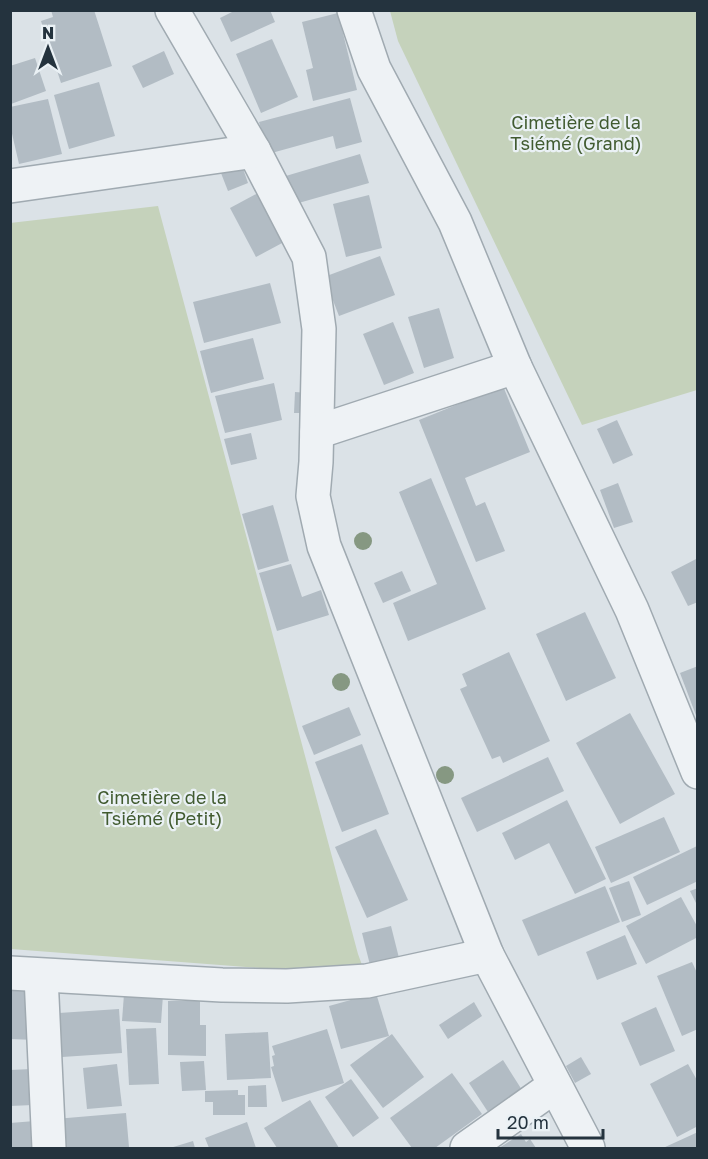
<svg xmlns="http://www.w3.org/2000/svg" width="708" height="1159" font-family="'Golos Text',sans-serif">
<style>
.green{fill:#c5d2bb}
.building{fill:#b2bcc4}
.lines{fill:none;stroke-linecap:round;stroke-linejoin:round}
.minor-casing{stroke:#a0aab1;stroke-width:36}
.minor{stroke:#eef2f5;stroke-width:33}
.tree{fill:#869882}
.labels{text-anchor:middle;stroke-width:4.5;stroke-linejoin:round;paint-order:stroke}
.park-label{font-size:18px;fill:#415b30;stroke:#eaf1f5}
</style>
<rect width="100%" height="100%" fill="#dbe2e7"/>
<!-- green -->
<g class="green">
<path d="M390 11H697V390L582 425 398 41Z"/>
<path d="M158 206 358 954 366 976 11 949 10 223Z"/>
</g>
<!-- building -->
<g class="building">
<path d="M51 10H94L112 66 61 83 41 21 53 17Z"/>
<path d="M236 10H270L275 22 231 42 220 18Z"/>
<path d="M338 13 357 90 313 101 306 70 313 68 302 22Z"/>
<path d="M272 39 298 97 261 113 236 54Z"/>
<path d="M164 51 174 74 143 88 132 66Z"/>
<path d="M35 58 46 91 11 104 10 66Z"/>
<path d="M99 82 115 136 69 149 54 95Z"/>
<path d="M350 98 362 142 336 149 333 136 268 154 259 122Z"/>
<path d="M48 99 62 154 19 164 10 125V107Z"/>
<path d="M360 154 369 183 288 206 279 178Z"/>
<path d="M240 160 248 183 228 191 219 168Z"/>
<path d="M258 193 284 242 256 257 230 208Z"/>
<path d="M369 195 382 248 346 257 333 204Z"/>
<path d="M380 256 395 295 339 316 324 277Z"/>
<path d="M270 283 281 323 204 343 193 302Z"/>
<path d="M439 308 454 358 424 368 408 317Z"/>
<path d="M393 322 414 373 384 385 363 334Z"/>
<path d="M253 338 264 379 211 393 200 351Z"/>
<path d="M274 383 282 420 225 433 215 396Z"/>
<path d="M503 386 530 452 465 478 476 506 485 502 505 551 476 562 419 420Z"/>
<path d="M295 392 309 393 308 413H294Z"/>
<path d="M617 420 633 455 613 464 597 429Z"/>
<path d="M251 433 257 459 231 465 224 439Z"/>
<path d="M431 478 486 609 408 641 393 603 437 584 399 492Z"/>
<path d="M618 483 633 522 614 528 600 490Z"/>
<path d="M273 505 289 561 258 570 242 514Z"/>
<path d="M698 558V602L688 606 671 572Z"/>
<path d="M291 564 302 597 321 590 329 615 277 631 259 573Z"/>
<path d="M402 571 411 591 383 603 374 583Z"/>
<path d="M585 612 616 678 566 701 536 634Z"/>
<path d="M509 652 550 741 503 763 500 756 492 759 460 689 467 686 462 674Z"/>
<path d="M698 666V718H697L680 673Z"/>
<path d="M349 707 361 735 314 755 302 726Z"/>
<path d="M630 713 675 794 620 824 576 743Z"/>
<path d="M362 744 389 814 342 832 315 762Z"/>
<path d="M548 757 564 791 477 832 461 798Z"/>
<path d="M567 800 606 879 575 894 549 843 515 860 502 833Z"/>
<path d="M664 817 680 852 611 883 595 847Z"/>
<path d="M376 829 408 900 367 918 335 847Z"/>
<path d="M697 846 698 881 647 905 633 877Z"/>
<path d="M629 881 641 915 622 922 609 888Z"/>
<path d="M605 886 620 922 538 956 522 920Z"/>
<path d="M698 888V907L690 891Z"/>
<path d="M681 897 698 928V937L646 964 626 926Z"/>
<path d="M391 926 401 966 372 973 362 933Z"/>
<path d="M625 935 637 964 597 980 586 952Z"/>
<path d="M692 962 698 975V1029L682 1036 657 976Z"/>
<path d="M10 990H36V1040L10 1039Z"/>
<path d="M376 993 389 1036 341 1049 329 1006Z"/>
<path d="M124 994 163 995 161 1023 122 1021Z"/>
<path d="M168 1001H200V1025H206V1056L168 1055Z"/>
<path d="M474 1002 482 1016 448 1039 439 1025Z"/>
<path d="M656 1007 675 1051 640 1066 621 1023Z"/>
<path d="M119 1009 122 1053 62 1057 59 1013Z"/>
<path d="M156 1028 159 1084 129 1085 126 1029Z"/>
<path d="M327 1029 344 1083 282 1102 271 1067 274 1066 272 1056 275 1055 272 1046Z"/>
<path d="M268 1032 271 1078 227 1080 225 1034Z"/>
<path d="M392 1034 424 1077 383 1108 350 1065Z"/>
<path d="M581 1057 591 1074 575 1083 566 1066Z"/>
<path d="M503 1060 522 1090 488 1112 469 1083Z"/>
<path d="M204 1061 206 1090 182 1091 180 1062Z"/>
<path d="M117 1064 122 1106 87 1109 83 1068Z"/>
<path d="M688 1064 698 1082V1126L677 1137 650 1084Z"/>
<path d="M32 1069 33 1105 10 1106V1070Z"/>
<path d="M452 1073 482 1114 435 1148H412L390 1118Z"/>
<path d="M351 1079 379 1118 353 1137 325 1097Z"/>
<path d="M266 1085 267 1107H248V1086Z"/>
<path d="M238 1090V1095H245V1115H213V1102H205V1091Z"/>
<path d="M310 1100 339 1148H277L264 1128Z"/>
<path d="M126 1113 129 1147 57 1148 55 1119Z"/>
<path d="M35 1121 36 1147 11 1148 10 1123Z"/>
<path d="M247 1122 256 1148H209L205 1138Z"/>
<path d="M698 1132V1148H663Z"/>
<path d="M521 1134 526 1142 530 1139 536 1148H499Z"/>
<path d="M193 1141 195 1148H170Z"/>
</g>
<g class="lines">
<!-- minor casing -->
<g class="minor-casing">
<g id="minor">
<path d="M172 10 254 151 309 257 319 329 316 462 313 496 324 546 487 955 588 1148"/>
<path d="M354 10 374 69 455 222 515 367 632 610 698 772"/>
<path d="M10 186 254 151"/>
<path d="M317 432 515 367"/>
<path d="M10 973 222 985 287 986 367 981 487 955"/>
<path d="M41 976 49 1148"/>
<path d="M467 1148 553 1087"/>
</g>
</g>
<!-- minor -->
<use href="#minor" class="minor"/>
</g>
<!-- trees -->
<g class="tree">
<circle cx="363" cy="541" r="9"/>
<circle cx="341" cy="682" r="9"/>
<circle cx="445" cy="775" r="9"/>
</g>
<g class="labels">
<!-- park labels -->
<g class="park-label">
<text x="576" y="129">Cimetière de la<tspan x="576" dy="21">Tsiémé (Grand)</tspan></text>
<text x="162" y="804">Cimetière de la<tspan x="162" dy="21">Tsiémé (Petit)</tspan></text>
</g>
</g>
<!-- border -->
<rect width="708" height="1159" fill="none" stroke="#24333e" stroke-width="24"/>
<!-- north arrow -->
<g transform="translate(48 48)" stroke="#eaf1f5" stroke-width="4.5" paint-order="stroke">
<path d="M0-4.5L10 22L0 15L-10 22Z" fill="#24333e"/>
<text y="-9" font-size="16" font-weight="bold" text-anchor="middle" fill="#24333e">N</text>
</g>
<!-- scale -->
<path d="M498 1129v9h105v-9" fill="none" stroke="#24333e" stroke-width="3"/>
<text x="507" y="1129" font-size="18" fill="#24333e" stroke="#eaf1f5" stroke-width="4.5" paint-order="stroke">20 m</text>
</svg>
